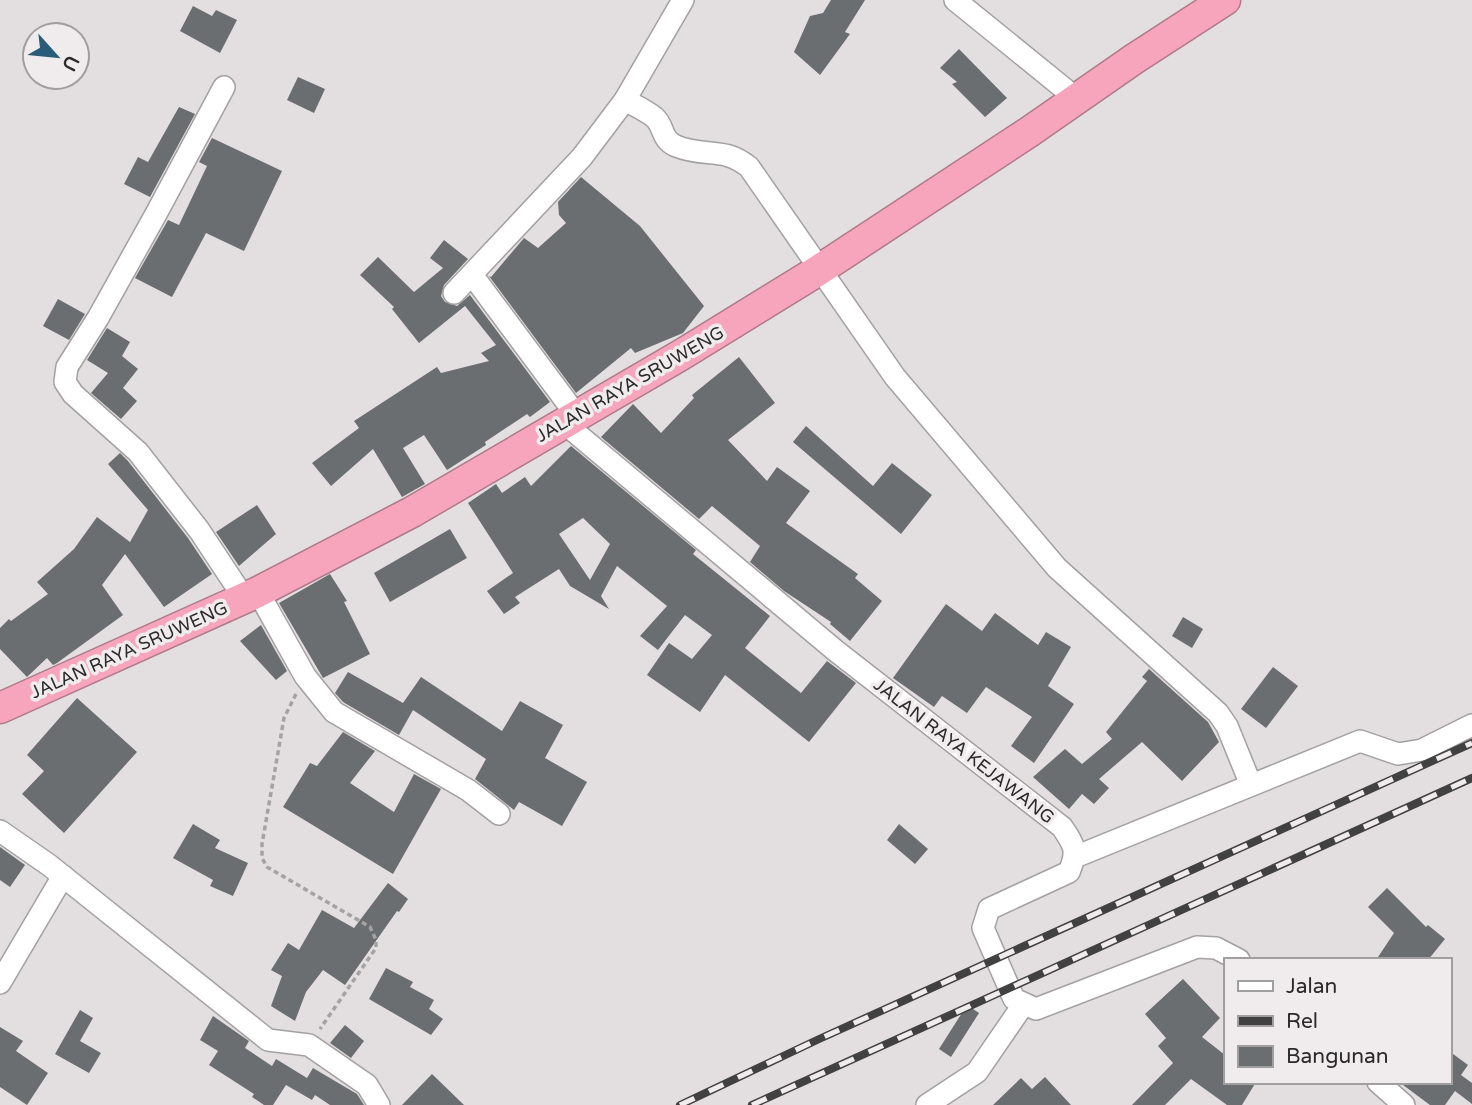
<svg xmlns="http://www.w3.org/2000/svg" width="1472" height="1105" font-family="'Varela Round',sans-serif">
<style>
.building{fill:#6b6e70;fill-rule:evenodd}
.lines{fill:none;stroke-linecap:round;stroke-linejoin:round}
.minor-casing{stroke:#a4a0a1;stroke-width:24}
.highway-casing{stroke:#af7a89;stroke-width:33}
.path{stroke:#a5a2a2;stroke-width:3.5;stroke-dasharray:5 3.5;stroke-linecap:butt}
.minor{stroke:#fff;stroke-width:21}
.highway{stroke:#f6a5bc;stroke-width:30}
.rail-casing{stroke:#424141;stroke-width:8}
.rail{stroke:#f0eced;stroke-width:5;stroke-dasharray:16;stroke-linecap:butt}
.labels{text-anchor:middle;stroke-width:7;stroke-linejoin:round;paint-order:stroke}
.street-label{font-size:18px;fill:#2b2a2a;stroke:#f0eced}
</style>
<rect width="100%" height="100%" fill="#e3dfe0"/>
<!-- building -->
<g class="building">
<path d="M831 0H865L845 32 850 34 820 75 794 52 810 16 823 13Z"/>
<path d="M193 6 212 16 216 10 237 20 220 53 180 31Z"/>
<path d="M959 49 1007 98 985 117 952 84 957 82 940 68Z"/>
<path d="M298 77 325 89 314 113 287 100Z"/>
<path d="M179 107 195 114 150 197 124 184 138 157 148 162Z"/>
<path d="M212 138 282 171 244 251 206 233 172 297 135 278 168 220 179 225 207 166 199 162Z"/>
<path d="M581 177 640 226 704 306 683 333 635 353 631 348 576 393 489 276 491 277 524 238 538 248 566 223 559 215 558 202Z"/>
<path d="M444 240 468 259 444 285 441 296 445 302 457 306 470 295 550 402 530 417 527 414 485 442 486 445 447 470 424 435 403 448 425 484 402 497 373 449 331 486 312 463 359 428 354 421 437 367 441 373 489 361 481 353 496 345 465 306 419 343 392 309 394 307 360 275 378 257 414 292 443 268 430 258Z"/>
<path d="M58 299 85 314 69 340 43 326Z"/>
<path d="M107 328 130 342 122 356 138 369 123 388 137 401 121 419 91 393 108 373 87 360Z"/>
<path d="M739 357 775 403 728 440 767 481 777 467 810 491 786 523 858 574 855 578 882 601 850 641 830 624 831 622 784 591 750 562 760 546 712 506 699 519 601 437 633 404 661 433 694 398 692 395Z"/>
<path d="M806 426 873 486 892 463 932 495 901 534 793 442Z"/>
<path d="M571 446 696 550 693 554 770 616 745 648 801 693 827 661 856 683 809 742 725 675 700 712 647 675 669 643 692 659 712 635 685 615 658 650 640 636 667 606 617 566 601 596 609 609 570 586 559 569 515 597 520 603 504 614 487 591 513 573 468 503 496 484 502 493 525 477 531 486ZM583 518 610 544 590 580 559 534Z"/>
<path d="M120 453 128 461 188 538 212 574 164 607 125 554 102 585 123 615 57 663 53 665 47 658 27 677 0 649V628L9 619 11 621 48 594 37 582 74 549 97 517 130 542 148 510 108 464Z"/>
<path d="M257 505 276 534 239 566 216 532Z"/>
<path d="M450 529 467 558 390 602 374 573Z"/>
<path d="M330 574 347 601 344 602 370 654 323 678 279 603Z"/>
<path d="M946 604 982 631 995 613 1038 645 1046 632 1071 647 1048 686 1074 704 1034 763 1011 746 1032 717 986 687 967 713 942 696 934 707 893 678Z"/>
<path d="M1183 617 1203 629 1192 648 1172 636Z"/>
<path d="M261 625 287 671 276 680 240 641Z"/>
<path d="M1273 667 1298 686 1266 728 1241 709Z"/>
<path d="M1149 669 1208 722 1219 742 1182 781 1142 742 1099 779 1109 788 1094 804 1082 794 1069 809 1033 777 1065 749 1082 764 1112 739 1106 732 1147 681 1142 677Z"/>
<path d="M348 672 403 703 421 677 502 731 520 701 563 725 545 758 587 782 562 826 519 802 514 810 475 779 486 759 413 710 399 735 343 702 335 693Z"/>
<path d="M77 698 137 752 64 833 22 794 44 771 27 755Z"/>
<path d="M343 732 375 751 350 783 394 812 414 774 441 789 393 874 283 807 310 763 317 766Z"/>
<path d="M193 824 220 840 215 848 248 863 233 896 210 886 213 880 173 858Z"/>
<path d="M899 824 928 849 915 864 887 840Z"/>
<path d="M0 847 25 865 10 887 0 880Z"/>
<path d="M388 883 408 899 399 912 397 911 345 985 323 970 306 992 295 1021 271 1006 282 976 271 970 288 943 299 950 322 910 354 928Z"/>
<path d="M1387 888 1426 927 1428 925 1445 939 1428 960H1376L1394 933 1368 907Z"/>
<path d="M386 968 413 982 410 987 434 1000 429 1009 443 1019 431 1035 369 999Z"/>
<path d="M1183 979 1220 1018 1202 1037 1225 1055V1082H1256L1242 1105H1227L1191 1079 1165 1105H1132L1173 1063 1158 1046 1166 1038 1145 1014Z"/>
<path d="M967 1005 979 1013 951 1057 939 1049Z"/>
<path d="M80 1010 93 1018 80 1041 101 1053 89 1073 55 1054Z"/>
<path d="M213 1016 249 1041 245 1048 272 1066 276 1059 307 1078 313 1068 357 1094 364 1105H330L315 1095 312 1100 286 1085 273 1105H264L252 1097 254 1094 209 1065 218 1051 200 1040Z"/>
<path d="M345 1025 364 1041 351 1058 330 1043Z"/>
<path d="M0 1027 23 1041 16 1051 48 1073 27 1105 0 1087Z"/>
<path d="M1449 1051 1468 1065 1461 1075 1472 1083V1104L1455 1091 1445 1105H1430L1399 1082H1449Z"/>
<path d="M432 1074 464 1105H402Z"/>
<path d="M1045 1077 1071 1105H993L1021 1078 1032 1089Z"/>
</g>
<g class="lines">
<!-- minor casing -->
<g class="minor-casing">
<g id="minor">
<path d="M955 0 1077 99"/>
<path d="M224 87 156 214 98 318 67 367 65 382 73 394 138 452 199 530 244 598"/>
<path d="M625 100C634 105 645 110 654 117 665 126 660 139 676 146 705 158 723 146 749 167L895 377 1057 568 1218 713 1227 726 1251 785"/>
<path d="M473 276 577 416"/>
<path d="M454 293 582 157 625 100 683 0"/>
<path d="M564 423 836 651 1062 827C1075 846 1078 851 1069 872L989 909 983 928 1014 999 1036 1009 1197 947 1216 948 1239 960"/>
<path d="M258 592 305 676 334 712 468 790 499 814"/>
<path d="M0 831 49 865 268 1040 309 1045 367 1085 379 1105"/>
<path d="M1075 857 1360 741 1398 754 1422 750 1472 725"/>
<path d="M0 983 63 876"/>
<path d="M1378 1082 1404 1105"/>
<path d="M927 1105 977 1072 1023 1005"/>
</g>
</g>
<!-- highway casing -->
<g class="highway-casing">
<path id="highway" d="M0 708 258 592 412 512 681 355 819 270 1029 132 1134 59 1225 0"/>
</g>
<!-- path -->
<path class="path" d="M296 694 284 718 262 844V858L267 867 370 927 376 940V948L320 1029"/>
<!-- minor -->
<use href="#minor" class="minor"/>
<!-- highway -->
<use href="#highway" class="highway"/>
<!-- rail casing -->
<g class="rail-casing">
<g id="rail">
<path d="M680 1105 817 1040 1472 743"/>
<path d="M752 1105 1472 778"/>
</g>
</g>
<!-- rail -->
<use href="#rail" class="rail"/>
</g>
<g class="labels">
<!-- street labels -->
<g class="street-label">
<text transform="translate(630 384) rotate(-30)" y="6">JALAN RAYA SRUWENG</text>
<text transform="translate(129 650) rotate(-24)" y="6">JALAN RAYA SRUWENG</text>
<text transform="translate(964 751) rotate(38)" y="6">JALAN RAYA KEJAWANG</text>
</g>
</g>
<!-- legend -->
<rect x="1224" y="958" width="228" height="126" fill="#f0eced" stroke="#a19e9f" stroke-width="2"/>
<rect x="1238" y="981" width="35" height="10" fill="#ffffff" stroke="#a19e9f" stroke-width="2"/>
<text x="1286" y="993" font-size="21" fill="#2b2a2a">Jalan</text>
<rect x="1238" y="1016" width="35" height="10" fill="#424141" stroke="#a19e9f" stroke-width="2"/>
<text x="1286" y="1028" font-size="21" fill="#2b2a2a">Rel</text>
<rect x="1238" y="1046" width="35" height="21" fill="#6b6e70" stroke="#a19e9f" stroke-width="2"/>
<text x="1286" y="1063" font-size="21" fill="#2b2a2a">Bangunan</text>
<!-- north arrow -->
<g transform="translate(56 56) rotate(117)"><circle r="33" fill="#f0eced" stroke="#a19e9f" stroke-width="2"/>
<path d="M0-5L12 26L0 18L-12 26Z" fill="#295c79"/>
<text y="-10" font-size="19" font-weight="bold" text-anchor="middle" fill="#2b2a2a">U</text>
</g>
</svg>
